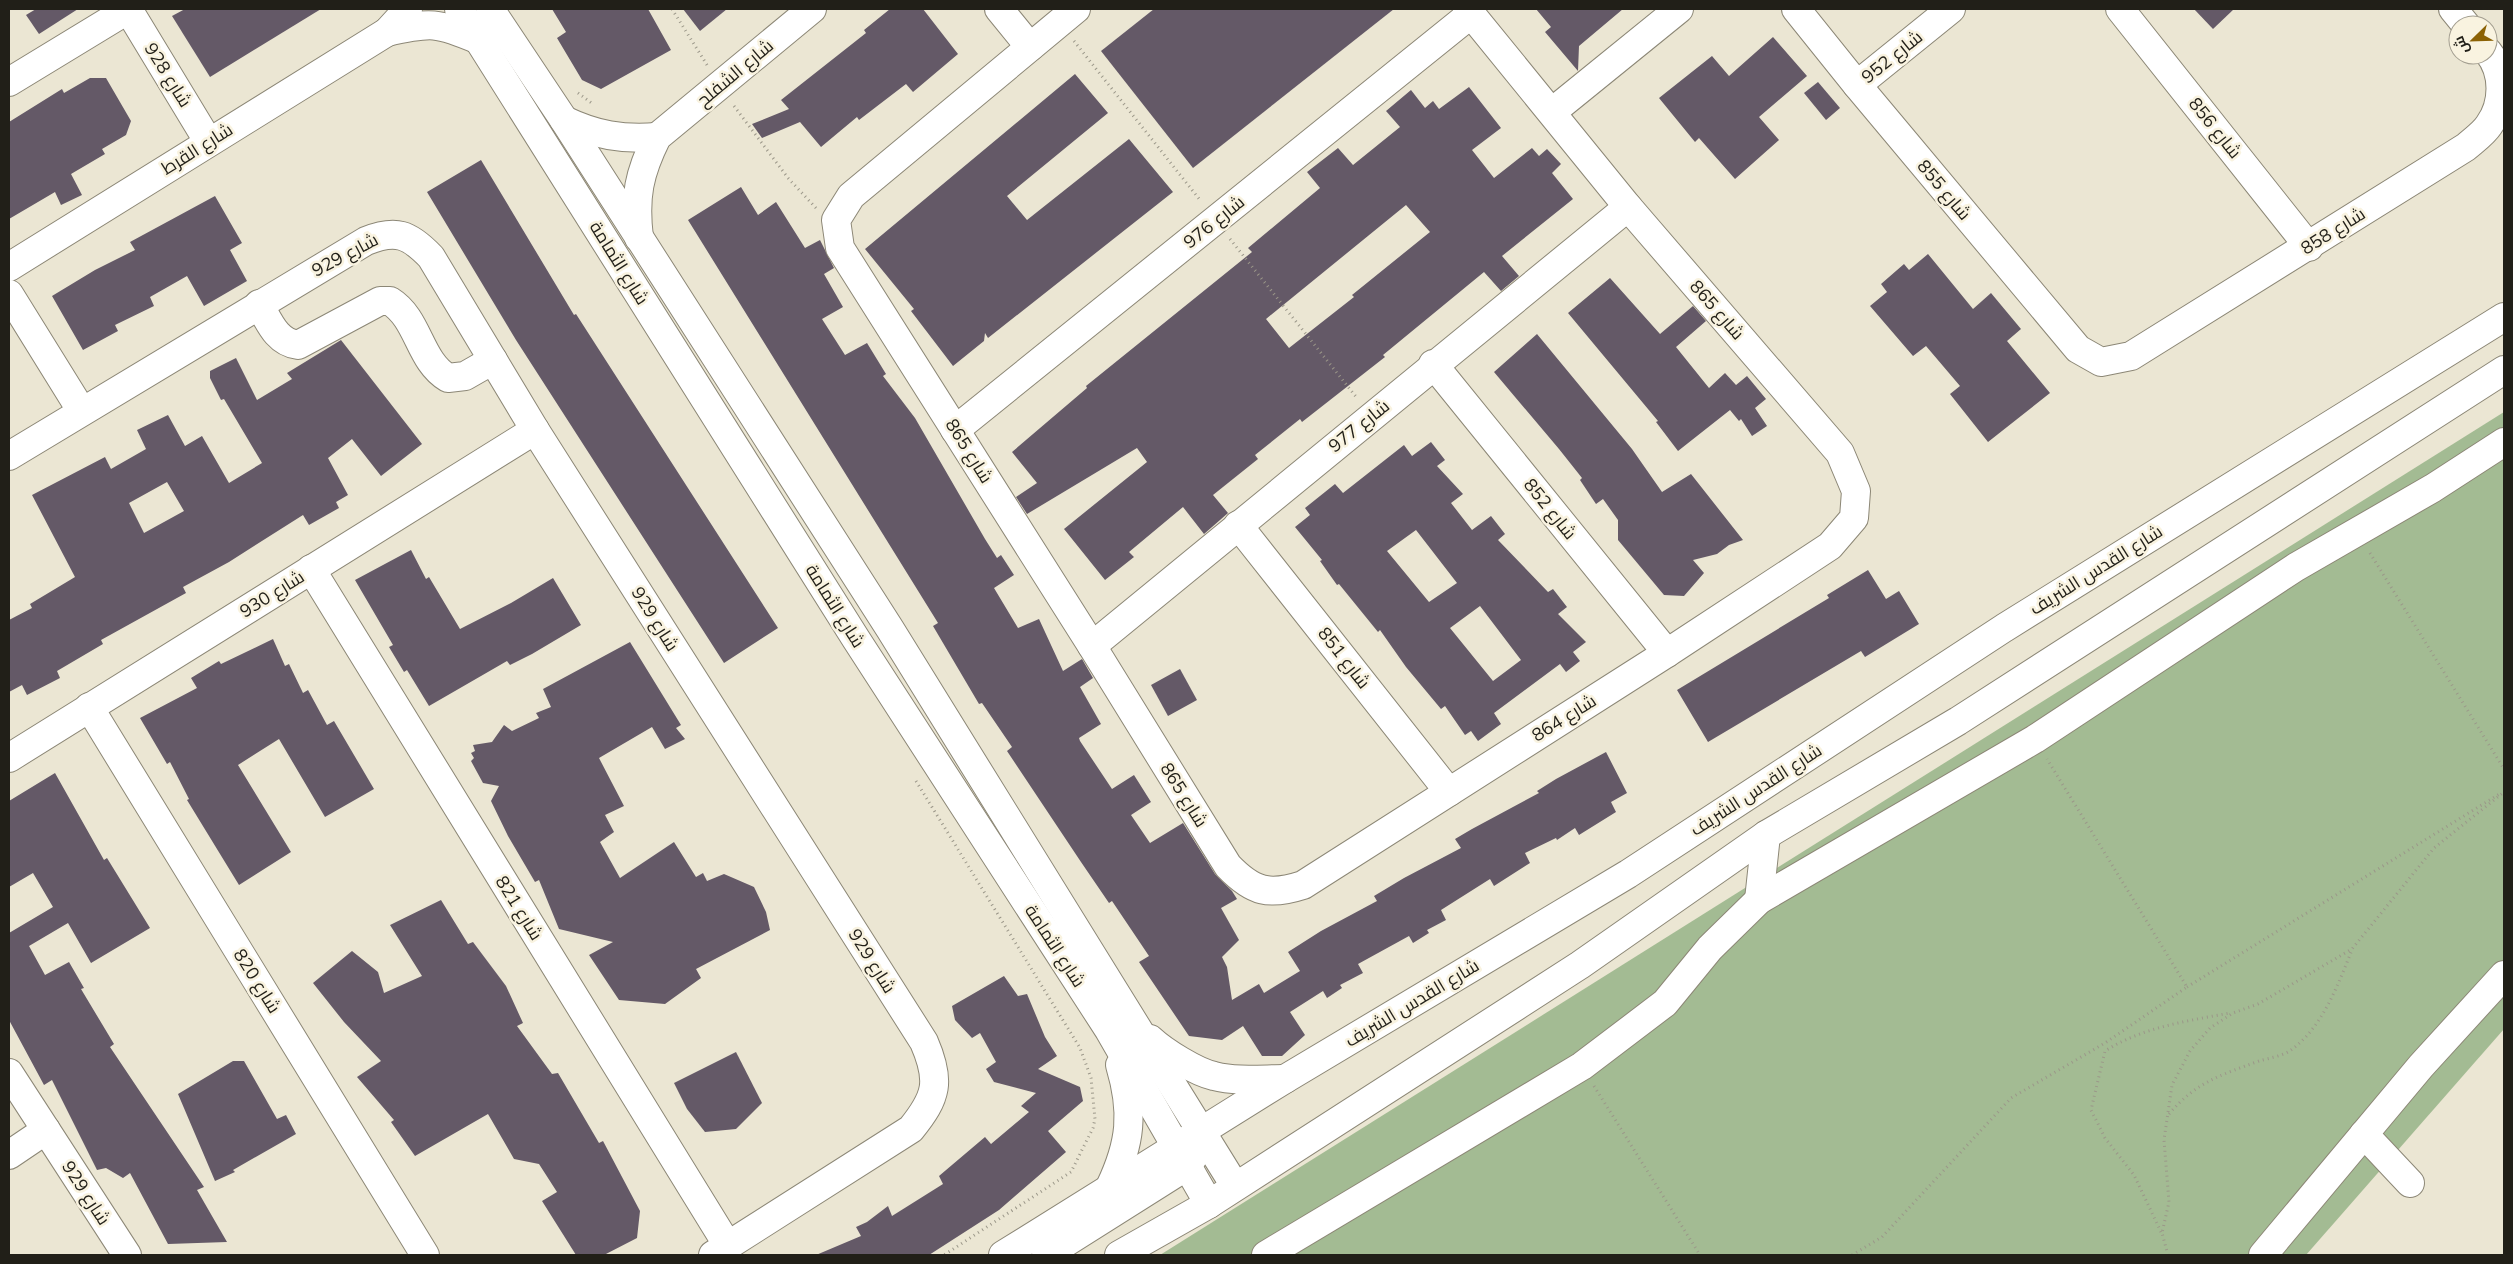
<svg xmlns="http://www.w3.org/2000/svg" width="2513" height="1264" font-family="Mulish,Cairo,sans-serif">
<style>
.green{fill:#a3bb93}
.building{fill:#645967;fill-rule:evenodd}
.lines{fill:none;stroke-linecap:round;stroke-linejoin:round}
.minor-casing{stroke:#8c8776;stroke-width:30}
.path{stroke:#9b9789;stroke-width:3;stroke-dasharray:1 4;stroke-linecap:butt}
.minor{stroke:#fff;stroke-width:28}
.labels{text-anchor:middle;stroke-width:5;stroke-linejoin:round;paint-order:stroke}
.street-label{font-size:18px;fill:#211f18;stroke:#f9f3e0}
</style>
<rect width="100%" height="100%" fill="#ebe6d3"/>
<!-- green -->
<path class="green" d="M2504 412V1029L2306 1255H1160Z"/>
<!-- building -->
<g class="building">
<path d="M36 9H78L39 34 26 15Z"/>
<path d="M185 9H321L210 77 172 16Z"/>
<path d="M552 9H648L671 50 601 89 582 80 557 38 566 32Z"/>
<path d="M683 9H727L700 31Z"/>
<path d="M890 9H923L958 54 913 92 906 84 859 120 857 117 821 147 800 122 762 138 752 124 789 109 781 100 866 33 864 30Z"/>
<path d="M1154 9H1394L1193 168 1101 51Z"/>
<path d="M1536 9H1623L1579 46 1578 71 1545 32 1551 27Z"/>
<path d="M2194 9H2234L2213 29Z"/>
<path d="M1773 37 1807 76 1759 117 1779 140 1735 179 1699 138 1695 142 1659 98 1712 56 1729 76Z"/>
<path d="M1075 74 1108 113 1007 196 1027 220 1129 139 1173 192 988 338 985 333 984 341 953 366 911 311 914 309 865 249Z"/>
<path d="M90 78H106L131 121 126 135 102 149 105 154 71 174 82 195 61 205 55 192 9 219V122L62 89 64 93Z"/>
<path d="M1818 82 1840 108 1826 120 1804 93Z"/>
<path d="M1469 87 1501 128 1472 150 1494 178 1532 148 1539 156 1547 149 1561 164 1552 173 1573 199 1502 256 1519 276 1501 291 1484 272 1383 355 1385 357 1302 422 1300 419 1255 455 1258 459 1213 495 1228 513 1204 534 1183 507 1129 552 1134 557 1105 580 1064 529 1147 462 1137 448 1027 514 1016 497 1037 483 1012 452 1087 388 1086 386 1252 252 1248 248 1320 188 1307 172 1338 148 1353 165 1400 127 1386 111 1411 90 1425 108 1433 101 1439 109ZM1406 205 1430 232 1352 295 1354 297 1289 348 1266 319Z"/>
<path d="M481 160 574 315 576 314 778 628 724 663 516 340 427 192Z"/>
<path d="M741 187 758 215 776 202 805 248 820 240 834 268 824 274 843 307 822 319 845 355 867 343 886 374 883 376 915 418 985 539 997 558 1001 555 1014 575 994 588 1018 628 1039 619 1063 671 1082 659 1093 678 1080 687 1101 724 1079 738 1080 741 1112 789 1134 775 1151 802 1131 815 1150 843 1183 823 1215 874 1232 891 1237 899 1221 908 1239 940 1222 957 1227 967 1232 1000 1259 984 1264 993 1300 971 1288 952 1321 931 1377 901 1374 896 1404 878 1461 848 1455 839 1472 829 1539 793 1537 791 1556 779 1606 752 1627 793 1611 802 1616 812 1579 835 1575 828 1557 840 1556 838 1525 853 1530 863 1494 886 1490 879 1441 910 1446 920 1427 930 1429 933 1413 943 1409 936 1358 964 1363 973 1340 985 1342 988 1327 998 1323 991 1290 1012 1305 1035 1282 1056H1262L1243 1026 1222 1040 1189 1036 1139 962 1149 956 1112 901 1109 903 1081 862 1007 751 1012 747 982 703 979 704 933 626 938 623 688 220Z"/>
<path d="M215 196 242 243 230 250 247 281 204 306 187 276 150 297 154 306 115 325 118 331 83 350 52 296 95 270 135 250 130 242Z"/>
<path d="M1928 254 1973 309 1991 293 2021 329 2007 341 2050 393 1988 442 1950 394 1960 386 1926 346 1913 356 1870 306 1887 292 1881 284 1904 264 1909 270Z"/>
<path d="M1610 278 1660 334 1693 306 1706 321 1676 347 1709 388 1725 373 1736 385 1747 376 1766 399 1755 408 1767 426 1752 436 1741 419 1739 421 1730 410 1678 451 1656 422 1658 421 1568 313Z"/>
<path d="M1537 334 1632 449 1662 492 1691 474 1743 540 1729 545 1717 554 1693 560 1704 573 1684 596 1664 595 1618 540V520L1603 499 1596 504 1580 480 1582 478 1559 449 1494 372Z"/>
<path d="M341 340 422 444 381 476 352 439 328 458 348 495 336 502 339 508 309 525 303 515 229 562 183 587 186 593 101 640 103 644 57 671 60 678 27 695 22 685 9 692V620L32 608 30 604 75 577 32 495 105 457 111 469 146 449 137 430 168 415 185 446 202 436 229 483 262 463 224 399 221 400 210 378V371L236 358 257 400 292 379 287 373ZM167 482 184 511 144 533 129 503Z"/>
<path d="M1431 442 1445 460 1437 466 1463 494 1451 503 1472 530 1491 516 1505 534 1498 540 1548 592 1553 589 1567 607 1558 614 1586 642 1573 652 1580 661 1566 672 1560 664 1494 713 1501 724 1478 741 1471 731 1465 735 1445 706 1441 709 1406 667 1380 630 1378 632 1339 584 1337 585 1320 561 1322 560 1295 527 1310 515 1305 508 1335 484 1343 493 1404 445 1412 456ZM1416 530 1457 583 1429 602 1387 551ZM1480 606 1521 660 1493 681 1450 628Z"/>
<path d="M411 550 426 579 429 577 460 629 511 603 553 578 581 625 532 654 510 665 507 661 429 706 407 670 404 672 389 647 393 645 355 580Z"/>
<path d="M1868 570 1886 599 1899 591 1919 624 1865 657 1861 651 1708 742 1677 690 1829 598 1827 595Z"/>
<path d="M273 639 285 666 289 664 303 693 308 690 327 725 334 721 374 789 325 817 279 739 238 765 291 852 239 885 187 800 189 799 170 762 167 764 140 718 197 688 191 678 219 661 221 664Z"/>
<path d="M630 642 681 725 676 728 685 739 665 749 652 727 599 758 624 806 605 815 614 832 600 842 620 878 674 842 696 877 703 873 707 881 724 874 754 887 766 912 770 930 696 969 701 978 665 1004 619 1000 589 955 613 942 559 929 539 880 535 882 508 836 491 801 499 786 483 783 471 761 474 758 471 753 475 751 473 745 492 742 504 725 512 731 539 718 536 713 551 707 543 689Z"/>
<path d="M1180 669 1197 700 1168 716 1151 685Z"/>
<path d="M55 773 104 860 107 858 150 928 91 963 68 923 29 946 45 975 69 962 84 988 81 989 114 1044 110 1047 204 1187 197 1190 227 1242 168 1244 130 1173 123 1178 106 1168 97 1170 52 1080 44 1085 9 1020V933L53 907 33 873 9 887V801Z"/>
<path d="M441 900 468 944 473 942 506 986 523 1023 517 1026 552 1074 558 1073 599 1143 603 1141 640 1211 637 1238 604 1255H576L542 1201 557 1192 539 1164 514 1159 488 1114 415 1156 391 1122 394 1120 357 1077 381 1061 344 1022 313 983 352 951 378 972 384 993 422 976 390 925Z"/>
<path d="M1004 976 1018 996 1027 994 1045 1037 1057 1056 1038 1069 1080 1087 1083 1101 1048 1131 1066 1152 999 1210 929 1255H816L861 1236 856 1227 867 1222 888 1206 892 1216 943 1184 939 1176 985 1137 991 1144 1029 1112 1021 1106 1036 1093 994 1082 986 1069 996 1062 980 1033 972 1038 955 1020 952 1006Z"/>
<path d="M736 1052 762 1103 736 1129 705 1132 687 1109 674 1083Z"/>
<path d="M233 1061H244L277 1119 286 1115 296 1134 233 1170 235 1172 215 1181 178 1094Z"/>
</g>
<g class="lines">
<!-- minor casing -->
<g class="minor-casing">
<g id="minor">
<path d="M128 9 208 141"/>
<path d="M459 9 856 639 1109 1030 1209 1204"/>
<path d="M490 9 564 120 890 629 1235 1186"/>
<path d="M999 9 1030 47"/>
<path d="M1076 9 851 196 836 220 840 248 1092 646 1228 866C1253 892 1269 896 1303 885L1667 653 1830 546 1854 518 1856 491 1840 453 1628 207 1467 9"/>
<path d="M1796 9 1857 85 2078 349 2101 362 2131 356 2466 147C2474 140 2484 133 2489 125 2504 104 2505 73 2488 52"/>
<path d="M2120 9 2309 247"/>
<path d="M2453 9 2466 25"/>
<path d="M387 32C431 22 437 22 479 40"/>
<path d="M9 82 129 9"/>
<path d="M1857 85 1951 9"/>
<path d="M1552 112 1679 9"/>
<path d="M564 120C595 135 623 140 657 137"/>
<path d="M639 238C634 197 639 173 657 137L812 9"/>
<path d="M9 267 387 32 408 9"/>
<path d="M9 294 81 410"/>
<path d="M259 304C269 321 276 342 298 345L380 301H390C419 319 419 361 448 378L465 376 493 360"/>
<path d="M1433 364 1667 653"/>
<path d="M955 430 1471 14"/>
<path d="M9 456 366 241C396 229 409 234 431 257L535 430 924 1042C941 1081 937 1097 911 1129L713 1255"/>
<path d="M1238 525 1449 792"/>
<path d="M311 569 728 1246"/>
<path d="M1092 646 1628 207"/>
<path d="M89 707 425 1255"/>
<path d="M9 758 535 430"/>
<path d="M1759 900 1766 835"/>
<path d="M1150 1039C1164 1052 1196 1072 1214 1076 1237 1082 1262 1079 1285 1079"/>
<path d="M9 1073 127 1255"/>
<path d="M2364 1134 2410 1183"/>
<path d="M9 1155 46 1130"/>
<path d="M1110 1187C1131 1143 1134 1112 1120 1065"/>
<path d="M1003 1255 1285 1079 1628 874 2004 628 2504 317"/>
<path d="M1046 1255 1187 1166 1198 1150"/>
<path d="M1119 1255 1209 1204 1580 965 1766 835 1958 721 2504 370"/>
<path d="M1266 1255 1582 1066 1665 1003 1710 948 1759 900 2035 739 2296 567 2433 488 2504 442"/>
<path d="M2263 1255 2421 1066 2504 975"/>
</g>
</g>
<!-- path -->
<g class="path">
<path d="M672 9 707 65"/>
<path d="M1074 41 1200 200"/>
<path d="M578 93 593 104"/>
<path d="M734 106 788 178 816 208"/>
<path d="M1230 239 1357 398"/>
<path d="M2370 553 2504 769"/>
<path d="M916 781 1080 1048 1091 1078 1095 1119 1093 1128 1071 1172 944 1255"/>
<path d="M2187 987 2501 793"/>
<path d="M1594 1086 1700 1255"/>
<path d="M2169 1114C2196 1082 2221 1075 2259 1061 2269 1058 2283 1056 2291 1050 2323 1027 2338 984 2352 950"/>
<path d="M2161 1232 2134 1175 2105 1138 2091 1110 2105 1051C2143 1027 2187 1021 2230 1013"/>
<path d="M1852 1255 1882 1237 2011 1098 2105 1043 2187 987 2047 759"/>
<path d="M2168 1255 2162 1233 2169 1202 2164 1140 2172 1085 2190 1051 2210 1028 2233 1013 2258 1004 2352 949 2434 848 2504 792"/>
</g>
<!-- minor -->
<use href="#minor" class="minor"/>
</g>
<g class="labels">
<!-- street labels -->
<g class="street-label">
<text transform="translate(1892 57) rotate(-39)" y="6">شارع 952</text>
<text transform="translate(735 73) rotate(-40)" y="6">شارع الشفلح</text>
<text transform="translate(168 75) rotate(58)" y="6">شارع 928</text>
<text transform="translate(2215 128) rotate(51)" y="6">شارع 856</text>
<text transform="translate(197 149) rotate(-32)" y="6">شارع القرط</text>
<text transform="translate(1944 190) rotate(50)" y="6">شارع 855</text>
<text transform="translate(1214 222) rotate(-39)" y="6">شارع 976</text>
<text transform="translate(2333 231) rotate(-32)" y="6">شارع 858</text>
<text transform="translate(345 255) rotate(-28)" y="6">شارع 929</text>
<text transform="translate(619 263) rotate(58)" y="6">شارع الثمامة</text>
<text transform="translate(1717 310) rotate(49)" y="6">شارع 865</text>
<text transform="translate(1359 426) rotate(-39)" y="6">شارع 977</text>
<text transform="translate(969 451) rotate(58)" y="6">شارع 865</text>
<text transform="translate(1550 509) rotate(51)" y="6">شارع 852</text>
<text transform="translate(2096 570) rotate(-32)" y="6">شارع القدس الشريف</text>
<text transform="translate(272 594) rotate(-32)" y="6">شارع 930</text>
<text transform="translate(835 606) rotate(58)" y="6">شارع الثمامة</text>
<text transform="translate(655 619) rotate(58)" y="6">شارع 929</text>
<text transform="translate(1344 658) rotate(52)" y="6">شارع 851</text>
<text transform="translate(1564 718) rotate(-32)" y="6">شارع 864</text>
<text transform="translate(1756 790) rotate(-33)" y="6">شارع القدس الشريف</text>
<text transform="translate(1184 795) rotate(58)" y="6">شارع 865</text>
<text transform="translate(519 908) rotate(58)" y="6">شارع 821</text>
<text transform="translate(1055 946) rotate(57)" y="6">شارع الثمامة</text>
<text transform="translate(872 961) rotate(58)" y="6">شارع 929</text>
<text transform="translate(257 981) rotate(58)" y="6">شارع 820</text>
<text transform="translate(1412 1003) rotate(-31)" y="6">شارع القدس الشريف</text>
<text transform="translate(86 1193) rotate(57)" y="6">شارع 929</text>
</g>
</g>
<!-- border -->
<rect width="2513" height="1264" fill="none" stroke="#211f18" stroke-width="20"/>
<!-- north arrow -->
<g transform="translate(2473 40) rotate(247)"><circle r="24" fill="#f9f3e0" stroke="#a39e90"/>
<path d="M0-4L9 19L0 12L-9 19Z" fill="#8c6205"/>
<text y="-8" font-size="14" font-weight="bold" text-anchor="middle" fill="#211f18">ش</text>
</g>
</svg>
